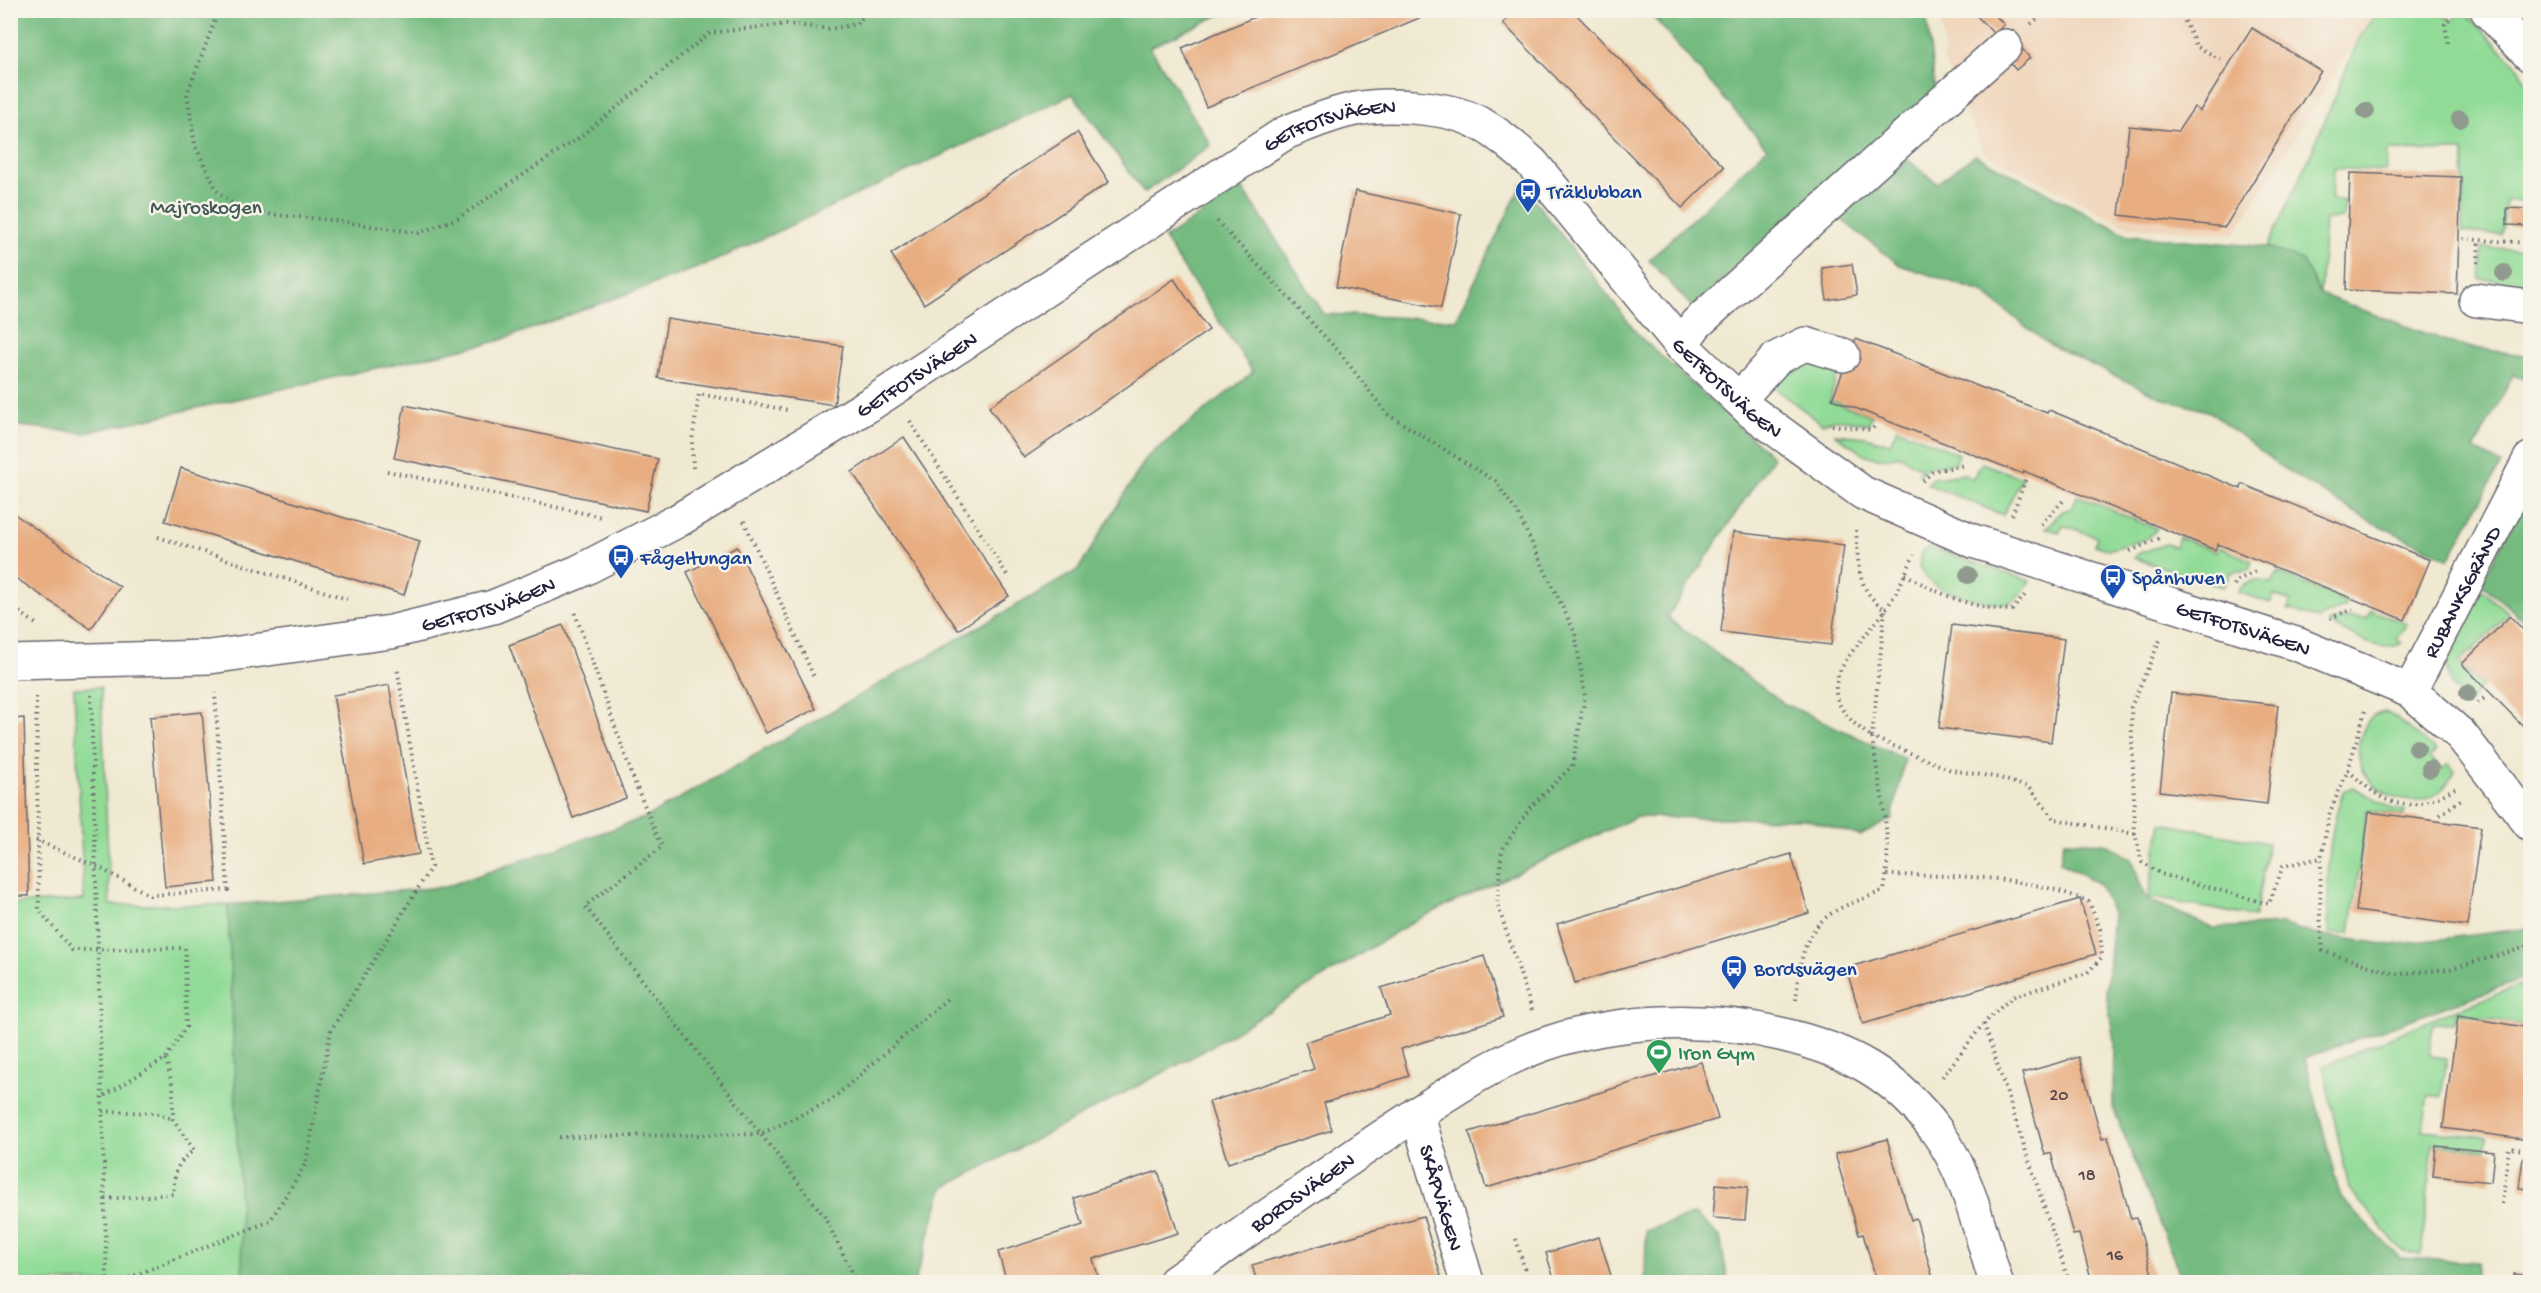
<svg xmlns="http://www.w3.org/2000/svg" width="2541" height="1293" font-family="'Gochi Hand',sans-serif">
<style>
.built{fill:#f0d6bc}
.green{fill:#91db97;stroke:#5a7e69;stroke-width:1.5}
.forest{fill:#74bb80;stroke:#4b6e5e;stroke-width:1.5}
.building{fill:#e8ae82}
.lines{fill:none;stroke-linecap:round;stroke-linejoin:round}
.minor-casing{stroke:#6a6870;stroke-width:36}
.path{stroke:#6a6870;stroke-width:4;stroke-dasharray:1.5 4.5;stroke-linecap:butt}
.minor{stroke:#fff;stroke-width:33}
.tree{fill:#919a8e}
.labels{text-anchor:middle;stroke-width:5;stroke-linejoin:round;paint-order:stroke}
.number-label{font-size:18px;fill:#54454d}
.street-label{font-size:21px;fill:#22223b;stroke:#f7f3e8}
.transit-label{font-size:21px;fill:#164399;stroke:#f7f3e8;text-anchor:start}
.park-label{font-size:21px;fill:#435a57;stroke:#f7f3e8}
.leisure-label{font-size:21px;fill:#27864d;stroke:#f7f3e8;text-anchor:start}
</style>
<rect width="100%" height="100%" fill="#f7f3e8"/>
<filter id="ink" filterUnits="userSpaceOnUse"><feTurbulence type="fractalNoise" baseFrequency=".0167" numOctaves="2"/><feDisplacementMap in="SourceGraphic" scale="12" xChannelSelector="R" yChannelSelector="G"/><feConvolveMatrix kernelMatrix="1 2 1 2 8 2 1 2 1" color-interpolation-filters="sRGB"/></filter>
<filter id="wash" filterUnits="userSpaceOnUse"><feTurbulence type="fractalNoise" baseFrequency=".008" numOctaves="4" result="noise"/><feDisplacementMap in="SourceGraphic" scale="24" xChannelSelector="R" yChannelSelector="G"/><feGaussianBlur stdDeviation="1.35" result="paint"/><feColorMatrix in="noise" values="0 0 0 0 0 0 0 0 0 0 0 0 0 0 0 0 0 1.4 0 .05"/><feComposite in="paint" operator="in"/></filter>
<g filter="url(#wash)">
<rect width="100%" height="100%" fill="#f0e9d1"/>
<!-- built -->
<path class="built" d="M1941 11H2375L2234 234 2128 227 1984 153 1944 62Z"/>
<!-- green -->
<g class="green">
<path d="M2379 11H2437L2453 21 2461 11H2464L2517 66 2530 90V201L2506 200 2502 235 2462 232 2464 151 2387 150 2386 171 2334 168 2331 199 2345 201 2343 218 2325 219 2320 294 2302 260 2267 247 2308 161 2359 38Z"/>
<path d="M2483 247 2530 251V284L2480 279Z"/>
<path d="M1810 357 1839 368 1830 400 1872 416 1868 424C1852 421 1836 416 1822 424L1770 384 1780 370Z"/>
<path d="M1897 428 1959 454 1955 463 1928 467 1918 474 1921 468 1899 455C1869 465 1860 450 1834 434L1866 437 1890 444Z"/>
<path d="M1982 463 2022 478 2003 515 1927 484 1933 478 1965 474 1972 479Z"/>
<path d="M2077 496H2078L2157 529 2146 539 2108 550 2095 545 2097 537 2063 525 2059 532 2046 528 2063 511 2072 508Z"/>
<path d="M2179 537 2217 552 2219 547 2252 561 2249 570 2231 572 2223 587 2134 558 2137 554 2166 544 2175 547Z"/>
<path d="M1928 547 2030 581C2024 590 2018 601 2007 603 1993 606 1941 591 1930 582 1926 578 1922 571 1919 566L1921 553Z"/>
<path d="M2278 572 2347 602 2346 606 2319 619 2288 609 2291 601 2274 595 2270 603 2238 592C2245 578 2258 580 2272 583Z"/>
<path d="M2481 589 2509 614 2459 663 2482 686 2469 705 2451 685 2445 662Z"/>
<path d="M2371 610 2407 624 2396 639 2402 643C2380 656 2350 633 2329 623L2341 618H2367Z"/>
<path d="M101 687 110 905H228L243 1282H11V904L84 900 74 688Z"/>
<path d="M2385 712 2395 717 2436 751 2430 757 2442 769 2448 764 2455 772C2448 783 2439 796 2425 799 2385 806 2347 773 2362 733 2367 720 2371 715 2385 712Z"/>
<path d="M2353 787 2393 809H2405L2404 815 2367 811 2350 933H2329C2327 886 2326 834 2344 791Z"/>
<path d="M2161 823 2268 843 2255 917 2148 897Z"/>
<path d="M2530 981V1026L2457 1013 2454 1024 2433 1023 2429 1056 2447 1058 2441 1097 2428 1095 2423 1130 2487 1137 2485 1150 2433 1144 2421 1254 2402 1251 2349 1189 2323 1066 2437 1017Z"/>
</g>
<!-- forest -->
<g class="forest">
<path d="M11 10H1228V11L1150 47 1211 145 1144 193 1073 94 708 264 498 341 84 433 11 425Z"/>
<path d="M1648 11H1926L1935 91 1692 307 1649 260 1767 148Z"/>
<path d="M1975 155 2128 235 2267 247 2302 260 2320 294 2460 346 2530 356V382L2514 374 2474 449 2501 464 2449 559 2366 519 2278 465 2210 412 2162 398 2048 344 1982 292 1900 265 1834 214 1908 160 1937 183Z"/>
<path d="M1522 184 1640 337 1773 457 1667 617 1783 703 1905 759 1892 819 1860 836 1806 819 1636 817 1414 921 1202 1052 943 1188 915 1282H822L819 1279 243 1282 228 905 445 887 647 817 1078 570 1147 457 1253 372 1164 239 1242 187 1324 314 1456 320Z"/>
<path d="M2530 491V626L2481 583Z"/>
<path d="M2064 841 2104 843 2132 859 2145 898 2213 928 2281 924 2314 934 2391 945 2530 928V976L2305 1058 2340 1197 2400 1258 2478 1262 2476 1282H2183L2113 1107 2114 1040 2106 992 2113 915 2099 884 2060 862Z"/>
<path d="M1695 1214 1720 1237 1728 1282H1645L1646 1231Z"/>
</g>
<g id="blocks">
<!-- building -->
<g class="building">
<path d="M1271 10H1436V11L1206 107 1182 48Z"/>
<path d="M1517 10H1572L1724 167 1682 208 1503 23Z"/>
<path d="M1977 10H1991L2004 25 1994 34 1974 13Z"/>
<path d="M2252 28 2321 71 2225 227 2119 215 2129 126 2178 131 2194 107 2200 111Z"/>
<path d="M2018 44 2030 58 2016 70 2004 56Z"/>
<path d="M1077 132 1109 182 924 304 891 254Z"/>
<path d="M2350 173 2461 177 2457 294 2346 290Z"/>
<path d="M1355 191 1461 214 1441 308 1336 287Z"/>
<path d="M2507 208 2530 209V226L2507 225Z"/>
<path d="M1852 264 1857 295 1827 300 1822 268Z"/>
<path d="M1174 279 1209 330 1024 458 989 407Z"/>
<path d="M667 319 843 346 834 405 658 378Z"/>
<path d="M1856 339 2047 413 2049 410 2241 489 2242 484 2430 560 2405 620 2218 544 2215 550 2024 471 2023 474 1832 399Z"/>
<path d="M405 405 658 459 646 511 394 458Z"/>
<path d="M904 437 1009 596 958 630 852 472Z"/>
<path d="M181 468 420 541 404 595 165 521Z"/>
<path d="M10 511 120 587 91 629 10 574Z"/>
<path d="M1733 532 1844 545 1831 645 1721 632Z"/>
<path d="M737 547 816 709 766 733 687 572Z"/>
<path d="M2510 616 2530 637V733L2462 664Z"/>
<path d="M563 625 626 798 573 818 509 645Z"/>
<path d="M1952 625 2064 639 2051 742 1939 728Z"/>
<path d="M389 685 419 854 364 864 333 695Z"/>
<path d="M2171 693 2278 705 2267 804 2160 791Z"/>
<path d="M202 712 217 882 165 887 150 717Z"/>
<path d="M24 718 29 896H10V719Z"/>
<path d="M2369 812 2481 827 2467 926 2356 911Z"/>
<path d="M1791 854 1809 913 1575 983 1557 924Z"/>
<path d="M2080 899 2096 954 1863 1024 1846 968Z"/>
<path d="M1484 956 1503 1017 1401 1049 1409 1076 1324 1103 1332 1130 1228 1163 1209 1102 1314 1069 1305 1042 1390 1015 1381 988Z"/>
<path d="M2458 1016 2530 1028V1140L2443 1128Z"/>
<path d="M2079 1057 2102 1139 2108 1137 2131 1219 2137 1218 2154 1282H2092L2079 1234 2073 1235 2051 1153 2045 1155 2022 1073Z"/>
<path d="M1701 1062 1718 1119 1486 1188 1469 1132Z"/>
<path d="M1887 1139 1911 1220 1916 1218 1934 1282H1877L1863 1234 1859 1235 1835 1154Z"/>
<path d="M2436 1146 2494 1152 2491 1182 2433 1176Z"/>
<path d="M2523 1158 2530 1159V1189L2519 1188Z"/>
<path d="M1158 1171 1178 1233 1093 1259 1100 1282H996L1006 1279 998 1252 1083 1225 1074 1198Z"/>
<path d="M1716 1184 1748 1187 1745 1220 1713 1218Z"/>
<path d="M1423 1216 1441 1276 1420 1282H1257L1252 1265Z"/>
<path d="M1599 1237 1613 1282H1555L1546 1253Z"/>
<path d="M2514 1274 2530 1276V1282H2513Z"/>
</g>
</g>
</g>
<g filter="url(#ink)">
<use href="#blocks" fill-opacity="0" stroke="#6a6870" stroke-width="1.5"/>
<g class="lines">
<!-- minor casing -->
<g class="minor-casing">
<g id="minor">
<path d="M2487 10 2530 55"/>
<path d="M2476 300 2530 307"/>
<path d="M1681 345 1696 324 2005 46"/>
<path d="M1739 399 1777 358 1805 344 1843 355"/>
<path id="s1" d="M10 662 210 657 391 632 493 607 578 572 677 521 872 403 1285 133C1338 111 1366 101 1423 108 1442 110 1460 113 1477 122 1497 132 1515 148 1532 163L1681 345 1752 412 1863 493 1973 541 2299 645 2410 691 2461 735 2530 824"/>
<path id="s2" d="M2410 691 2530 459"/>
<path id="s3" d="M1417 1113 1467 1282"/>
<path id="s4" d="M1175 1282C1252 1227 1329 1171 1409 1119 1452 1091 1495 1061 1545 1044 1618 1019 1705 1016 1780 1034 1849 1050 1896 1075 1938 1133 1969 1176 1980 1233 1996 1282"/>
</g>
</g>
<!-- path -->
<g class="path">
<path d="M219 10 187 94 195 145 218 193 245 212 331 220 419 233 458 218 577 139 710 33 786 24 831 29 856 24 870 10"/>
<path d="M2180 10 2196 46 2220 59"/>
<path d="M2031 24 2047 10"/>
<path d="M2448 43 2445 24 2451 16"/>
<path d="M1217 221 1340 353 1387 414 1495 481 1518 514 1575 633 1585 697 1572 766 1529 809 1502 850 1497 903 1532 1010"/>
<path d="M2463 239 2530 243"/>
<path d="M2478 263 2479 240"/>
<path d="M910 421 1007 575"/>
<path d="M2525 424 2530 414"/>
<path d="M1832 425 1871 430 1876 425"/>
<path d="M693 468 692 441 699 394 788 410"/>
<path d="M387 471 602 517"/>
<path d="M1923 481 1933 471 1966 465"/>
<path d="M2012 515 2027 476"/>
<path d="M744 521 815 679"/>
<path d="M2041 524 2063 501"/>
<path d="M1856 530C1859 563 1855 590 1885 609L1872 737 1951 770 2000 778 2030 788 2054 819 2135 834 2142 862 2161 874 2269 904 2283 866 2321 858"/>
<path d="M158 537 347 599"/>
<path d="M2130 551 2160 538"/>
<path d="M1905 574C1938 594 1973 609 2012 610L2025 595"/>
<path d="M2234 585 2236 581 2258 570"/>
<path d="M10 605 36 624"/>
<path d="M575 613 635 783 662 847 585 906 824 1216 857 1282"/>
<path d="M2330 618 2353 609"/>
<path d="M91 695 107 1282"/>
<path d="M36 697 39 910 72 950 185 948 186 1027 166 1058 104 1096"/>
<path d="M2478 703 2487 696"/>
<path d="M2365 711 2348 770 2330 812 2321 858 2320 914 2323 951 2395 974 2450 969 2530 946"/>
<path d="M2348 770C2387 808 2408 816 2457 787"/>
<path d="M2440 815 2463 798"/>
<path d="M2135 834 2131 707 2160 640"/>
<path d="M36 840 98 867 150 895 228 890 215 693"/>
<path d="M1887 875C1955 876 2026 874 2089 902L2100 929 2102 957 2087 973 2012 997 1984 1023 1940 1080"/>
<path d="M1796 1000C1799 967 1802 932 1832 913 1847 903 1868 898 1884 890 1894 841 1879 786 1872 737 1802 690 1849 659 1884 612 1896 595 1905 574 1914 555"/>
<path d="M1984 1024 2069 1282"/>
<path d="M103 1111 155 1113 173 1119"/>
<path d="M559 1137 761 1134 830 1101 948 998"/>
<path d="M105 1199 173 1194C175 1172 175 1164 194 1150L173 1119V1089L166 1058"/>
<path d="M2502 1204 2509 1148 2530 1151"/>
<path d="M1516 1239 1528 1282"/>
<path d="M118 1282 270 1221 306 1163 331 1030 431 867 397 667"/>
</g>
<!-- minor -->
<use href="#minor" class="minor"/>
</g>
<!-- trees -->
<g class="tree">
<circle cx="2366" cy="111" r="9"/>
<circle cx="2460" cy="119" r="9"/>
<circle cx="2504" cy="273" r="9"/>
<circle cx="1968" cy="575" r="9"/>
<circle cx="2468" cy="693" r="9"/>
<circle cx="2417" cy="748" r="9"/>
<circle cx="2430" cy="769" r="9"/>
</g>
</g>
<!-- icons -->
<defs>
<g id="bus-pin" transform="scale(1.35)"><path d="M0 17L-7.5 6A9.5 9.5 0 1 1 7.5 6Z" fill="#1a4fb4" stroke="#f7f3e8"/><path d="M-5-6H5V4H4V6H2V4H-2V6H-4V4H-5ZM-3.5-4V0h7V-4ZM-3.5 1.2v1.5H-2V1.2ZM2 1.2v1.5H3.5V1.2Z" fill="#fff"/></g>
<g id="stadium-pin" transform="scale(1.35)"><path d="M0 17L-7.5 6A9.5 9.5 0 1 1 7.5 6Z" fill="#2e9e5b" stroke="#f7f3e8"/><path d="M0-5a6.5 5 0 1 0 0 10a6.5 5 0 1 0 0-10ZM-3.5-1.8h7v3.6h-7Z" fill="#fff"/></g>
</defs>
<g fill-rule="evenodd">
<use href="#bus-pin" x="1528" y="191"/>
<use href="#bus-pin" x="621" y="557"/>
<use href="#bus-pin" x="2113" y="577"/>
<use href="#bus-pin" x="1734" y="968"/>
<use href="#stadium-pin" x="1659" y="1052"/>
</g>
<g class="labels">
<!-- number labels -->
<g class="number-label">
<text x="2059" y="1100">20</text>
<text x="2087" y="1180">18</text>
<text x="2115" y="1260">16</text>
</g>
<!-- street labels -->
<g class="street-label">
<text dy="7" stroke="none"><textPath href="#s1" startOffset="1458">GETFOTSVÄGEN</textPath></text>
<text dy="7" stroke="none"><textPath href="#s1" startOffset="972">GETFOTSVÄGEN</textPath></text>
<text dy="7" stroke="none"><textPath href="#s1" startOffset="1978">GETFOTSVÄGEN</textPath></text>
<text dy="7" stroke="none"><textPath href="#s2" startOffset="112">RUBANKSGRÄND</textPath></text>
<text dy="7" stroke="none"><textPath href="#s1" startOffset="484">GETFOTSVÄGEN</textPath></text>
<text dy="7" stroke="none"><textPath href="#s1" startOffset="2554">GETFOTSVÄGEN</textPath></text>
<text dy="7" stroke="none"><textPath href="#s4" startOffset="156">BORDSVÄGEN</textPath></text>
<text dy="7" stroke="none"><textPath href="#s3" startOffset="88">SKÅPVÄGEN</textPath></text>
</g>
<!-- transit labels -->
<g class="transit-label">
<text x="1547" y="198">Träklubban</text>
<text x="640" y="564">Fågeltungan</text>
<text x="2132" y="584">Spånhuven</text>
<text x="1754" y="975">Bordsvägen</text>
</g>
<!-- park labels -->
<g class="park-label">
<text x="206" y="213">Majroskogen</text>
</g>
<!-- leisure labels -->
<g class="leisure-label">
<text x="1678" y="1059">Iron Gym</text>
</g>
</g>
<!-- margin -->
<rect width="2541" height="1293" fill="none" stroke="#f7f3e8" stroke-width="36"/>
</svg>
